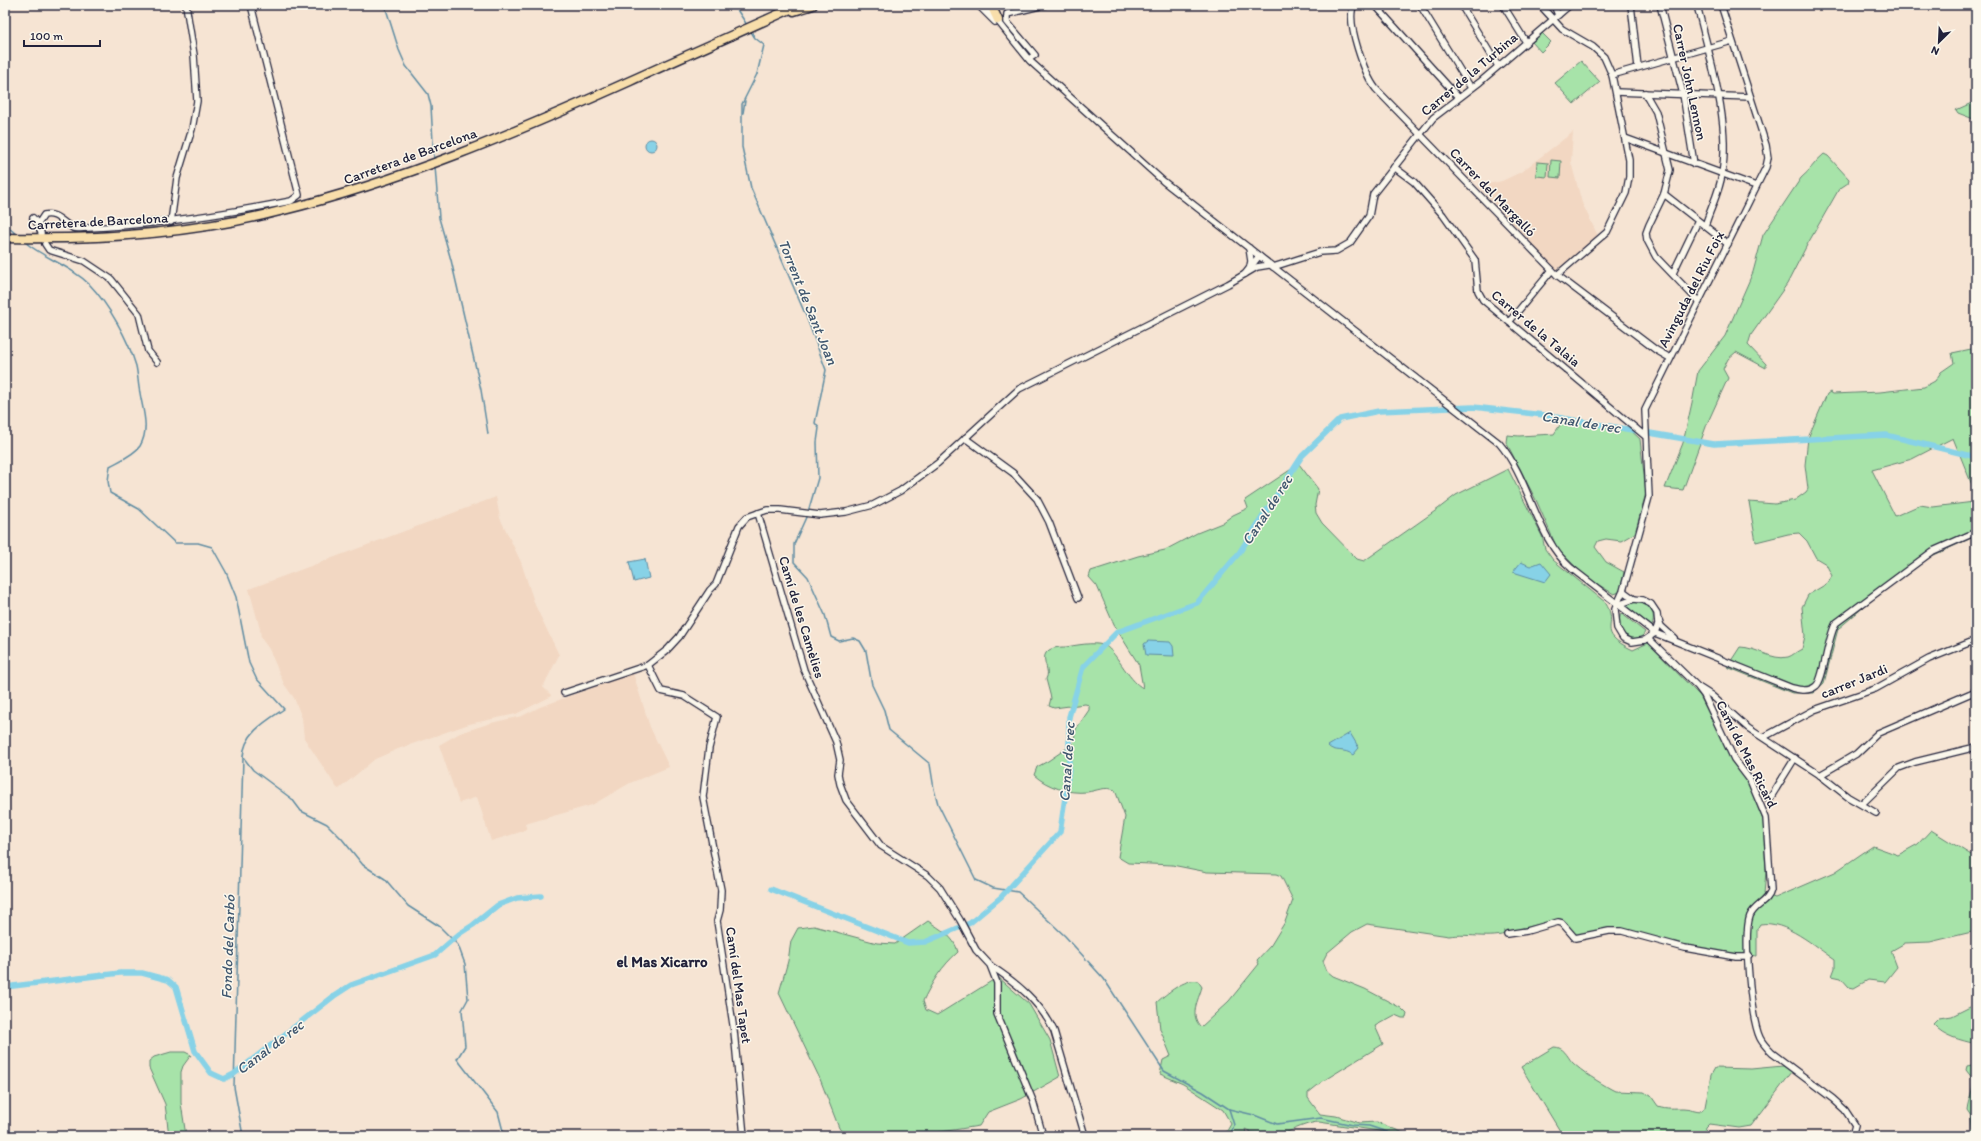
<svg xmlns="http://www.w3.org/2000/svg" width="1981" height="1141" font-family="Itim,sans-serif">
<style>
.built{fill:#f2d7c2}
.green{fill:#a7e3a9;stroke:#648272;fill-rule:evenodd}
.water{fill:#87d2e7;stroke:#5f8ca2}
.lines{fill:none;stroke-linecap:round;stroke-linejoin:round}
.stream{stroke:#5f8ca2;stroke-width:1.5}
.canal{stroke:#87d2e7;stroke-width:5.5}
.minor-casing{stroke:#22223b;stroke-width:8}
.highway-casing{stroke:#22223b;stroke-width:11}
.minor{stroke:#fbf7ec;stroke-width:5.5}
.highway{stroke:#f8deab;stroke-width:8}
.labels{text-anchor:middle;stroke-width:3;stroke-linejoin:round;paint-order:stroke}
.street-label{font-size:14px;fill:#22223b;stroke:#fbf7ec}
.water-label{font-size:15px;font-style:italic;fill:#40576f;stroke:#fbf7ec}
.neighbourhood-label{font-size:15px;font-weight:bold;fill:#22223b;stroke:#fbf7ec}
</style>
<rect width="100%" height="100%" fill="#f6e4d3"/>
<filter id="ink" filterUnits="userSpaceOnUse"><feTurbulence type="fractalNoise" baseFrequency=".025" numOctaves="2"/><feDisplacementMap in="SourceGraphic" scale="8" xChannelSelector="R" yChannelSelector="G"/><feConvolveMatrix kernelMatrix="1 2 1 2 8 2 1 2 1" color-interpolation-filters="sRGB"/></filter>
<g filter="url(#ink)">
<!-- built -->
<g class="built">
<path d="M1573 132 1571 162 1582 203 1598 236 1556 270 1478 186 1502 181 1521 172Z"/>
<path d="M496 497 500 518 521 562 535 605 559 655 543 687 551 695 550 697 516 714 469 724 398 749 375 759 339 789 337 788 304 738 302 718 294 698 284 684 269 649 261 638 260 629 249 589Z"/>
<path d="M633 673 650 727 669 767 630 783 592 805 525 824 527 830 491 841 477 797 459 803 439 745 460 733 491 723 522 716 540 707Z"/>
</g>
<!-- green -->
<g class="green">
<path d="M1542 33 1551 42 1541 52 1532 42Z"/>
<path d="M1581 61 1600 82 1574 104 1555 83Z"/>
<path d="M1976 101V120L1958 113 1956 110Z"/>
<path d="M1824 154 1828 156 1849 179 1848 183 1839 189 1807 245 1787 284 1751 335 1748 345 1766 364V368L1736 352 1728 359 1723 369 1728 378 1707 424 1683 490 1665 488 1683 443 1693 398 1698 371 1725 336 1753 272 1763 235 1801 178C1810 171 1815 161 1824 154Z"/>
<path d="M1551 160 1561 161 1560 178 1550 177Z"/>
<path d="M1537 162 1548 163 1547 177 1536 176Z"/>
<path d="M1976 348V536L1914 564 1838 629 1824 683 1813 693H1792L1727 667 1740 647C1756 647 1772 661 1788 657 1792 656 1797 651 1802 649L1805 636 1802 607 1808 595 1828 583 1832 576 1826 564 1816 558 1807 541 1799 533 1788 534 1756 542 1749 502 1775 504 1795 500 1806 492 1808 489 1805 465 1808 438 1827 394 1830 392 1833 394 1880 392 1924 387 1935 381 1941 372 1954 363 1952 353ZM1953 438 1972 485 1974 502 1933 507 1920 505 1895 516 1872 470 1912 459Z"/>
<path d="M1564 419 1627 427 1640 439 1646 493 1635 533 1621 541 1606 539 1598 541 1595 547 1606 562 1624 572 1620 592 1614 594 1587 578 1557 548 1537 502 1506 442 1507 435 1519 436 1554 434Z"/>
<path d="M1299 464 1318 489 1315 505 1316 513 1322 523 1357 559 1364 561 1438 509 1456 495 1508 469 1542 536 1545 549 1553 560 1605 602C1621 627 1593 631 1633 650L1648 643 1700 696 1729 754 1748 783 1763 820 1766 871 1764 894 1775 898 1835 872 1873 846 1898 855 1918 844 1931 830 1976 858V931L1930 942 1905 943 1891 951 1897 967 1885 982 1868 980 1854 988 1849 987 1841 978 1832 976 1835 968V960C1814 946 1786 920 1760 924L1757 929V956L1683 947 1618 928 1576 936 1561 919 1511 931C1497 941 1468 933 1449 936L1367 924 1352 932 1327 953 1323 961 1327 971 1333 976 1365 989 1401 1008 1407 1014 1406 1018H1402L1395 1015 1375 1026 1383 1044 1323 1081 1308 1093V1098L1320 1114 1336 1116 1359 1123 1377 1122 1411 1136H1391L1379 1131 1319 1122C1299 1123 1279 1141 1260 1136 1255 1134 1250 1131 1245 1129L1247 1136H1224L1231 1124 1223 1110 1183 1084 1160 1074 1163 1060 1171 1056 1160 1029 1157 1002C1166 994 1185 978 1198 981L1202 987C1198 1001 1189 1015 1201 1027L1229 1001 1259 964 1257 960 1271 945 1285 922 1293 900 1281 876 1276 874 1207 872 1172 865 1128 863 1118 857 1125 817 1115 790C1105 786 1096 791 1087 792 1069 794 1047 787 1034 775L1037 767 1048 761 1073 744 1076 729 1089 710V705L1085 704 1054 708 1049 706 1051 698 1046 679C1051 671 1041 660 1046 653 1050 647 1060 647 1066 647 1077 645 1093 642 1103 645 1114 647 1128 681 1143 688L1139 665 1114 625 1097 586 1089 577 1091 571 1138 556 1165 550 1197 533 1222 523 1233 515 1248 508 1245 500Z"/>
<path d="M1633 602C1648 602 1657 611 1652 626L1627 607Z"/>
<path d="M1621 613 1645 632C1638 646 1619 635 1619 622 1619 620 1620 616 1621 613Z"/>
<path d="M928 921C940 929 954 936 958 952 942 966 932 982 923 1001L926 1010 937 1015 998 977 1029 1004 1050 1040 1060 1077 1021 1099 988 1112 979 1126 915 1136H845L839 1128 820 1079 779 993 788 961 791 941 798 928 814 926 877 943 895 944Z"/>
<path d="M1976 1004V1044C1961 1040 1944 1037 1933 1024L1939 1018 1952 1016Z"/>
<path d="M1554 1047C1564 1047 1567 1056 1572 1062 1582 1072 1599 1082 1611 1089L1615 1091 1644 1092 1651 1096 1658 1106C1667 1109 1674 1108 1683 1108 1690 1108 1695 1111 1702 1111L1705 1107 1711 1075 1715 1068 1751 1069 1783 1066 1792 1072 1751 1126 1739 1128 1709 1124 1706 1127 1704 1136H1563L1521 1067Z"/>
<path d="M171 1052H185L191 1055 183 1066 181 1072V1103L186 1136H169L165 1104 149 1068V1061L154 1057Z"/>
<path d="M1976 1064V1136H1973L1971 1116 1967 1110C1968 1099 1974 1090 1973 1079L1966 1070 1967 1066Z"/>
</g>
<!-- water -->
<g class="water">
<circle cx="651" cy="145" r="6"/>
<path d="M645 559 649 578 634 582 629 562Z"/>
<path d="M1521 562 1530 566 1541 562 1551 574 1545 582 1513 572Z"/>
<path d="M1148 641 1170 642 1173 646 1174 656 1146 655 1144 644Z"/>
<path d="M1350 733 1359 748 1353 755C1345 748 1334 753 1328 746Z"/>
</g>
<g class="lines">
<!-- stream -->
<g class="stream">
<path d="M374 5 382 6 386 9 399 50 406 66 428 94 431 106 434 161"/>
<path d="M734 5 747 25"/>
<path d="M750 30 755 38 764 45 757 74"/>
<path d="M757 74 742 104V147L751 188 806 316 826 370 815 423 819 428 817 442 818 478 808 512"/>
<path d="M743 113 745 101"/>
<path d="M435 166 439 218 451 260 481 390 488 434"/>
<path d="M5 221 7 226 17 235"/>
<path d="M26 243C46 259 71 266 90 285 109 305 128 339 136 366 138 375 138 384 140 393 143 411 150 429 140 446 134 455 119 461 110 466L108 481 110 493 139 509 175 543H198L212 547 226 572 236 597 249 663 256 678 284 709C266 721 244 733 243 757L253 770 292 799 301 811 327 824 342 839 363 865 385 879 408 906 439 926 458 945 465 964 468 999 462 1010 465 1046 457 1059 498 1112 503 1131 507 1136"/>
<path d="M807 515 794 544V562L808 577 825 615 831 637 839 641 853 638 860 641 866 651 872 685 884 710 889 730 930 764 934 789 938 804 976 880 993 888 1018 892 1065 936 1104 979 1164 1071 1203 1092 1229 1109 1234 1125 1230 1136"/>
<path d="M243 757 234 1087 243 1136"/>
<path d="M1229 1109 1254 1115 1277 1124 1321 1118 1353 1125 1369 1126 1399 1136"/>
<path d="M1698 1136 1701 1135"/>
</g>
<!-- canal -->
<g class="canal">
<path d="M771 889 908 943 925 942 970 923 1001 897 1060 832 1069 770V717L1083 667 1117 632 1197 603 1239 553 1302 456 1340 419 1379 411 1473 407 1544 415 1714 444 1886 435 1976 457"/>
<path d="M5 987 120 973H142L168 980 176 987 195 1051 211 1073 224 1079 234 1074 334 996 351 985 435 955 459 934 473 925 498 905 517 898 541 896"/>
</g>
<!-- minor casing -->
<g class="minor-casing">
<g id="minor">
<path d="M978 5 995 22"/>
<path d="M985 5 1030 61 1163 181 1499 443C1530 479 1536 538 1571 568L1655 633 1792 688C1800 690 1809 692 1816 686 1824 680 1827 638 1836 623L1933 551 1976 532"/>
<path d="M1354 5C1345 21 1365 75 1376 89L1557 275 1656 350 1670 358"/>
<path d="M1375 5 1458 97"/>
<path d="M1420 5 1471 88"/>
<path d="M1461 5 1498 66"/>
<path d="M1503 5 1526 42"/>
<path d="M1540 5 1562 29 1593 47 1604 57 1612 75 1629 160V177L1626 193 1607 232 1557 275"/>
<path d="M1554 5 1558 15"/>
<path d="M1631 5 1638 67"/>
<path d="M1660 5 1683 94 1694 164"/>
<path d="M1697 5C1709 56 1731 121 1722 174 1720 191 1710 209 1705 226"/>
<path d="M1381 11 1387 5"/>
<path d="M1029 59 1035 55 1007 22V14L1044 5"/>
<path d="M1612 75 1732 41"/>
<path d="M1616 92 1750 97"/>
<path d="M1645 93 1656 112 1670 170 1664 194 1649 225 1646 233 1647 240 1656 257 1699 302"/>
<path d="M1625 138 1756 186"/>
<path d="M1394 167 1414 182 1443 215 1475 260 1478 291 1483 300 1645 436"/>
<path d="M1664 194 1728 244"/>
<path d="M33 218 38 224 41 233"/>
<path d="M171 222 177 178 192 129 197 101 194 55 186 5"/>
<path d="M38 224 44 215C57 212 62 223 73 228 77 229 84 228 88 228 157 225 224 214 291 201L299 195 251 5"/>
<path d="M45 244 49 250 84 261 111 279 139 314 148 351 157 362"/>
<path d="M1249 248 1251 261 1250 266"/>
<path d="M1273 267 1320 252 1336 251 1350 243 1369 216 1373 194 1433 118 1480 82 1570 5"/>
<path d="M1673 273 1698 221"/>
<path d="M1245 274 1259 256"/>
<path d="M1509 322 1552 270"/>
<path d="M965 438 1013 473 1037 499 1049 522 1078 598"/>
<path d="M758 513 804 670 836 742 840 760 838 774 840 784 846 800 881 846 928 876 940 888 960 920 976 950 990 965 997 983V1014L1033 1101 1043 1136"/>
<path d="M1623 591 1634 599 1643 600 1651 604 1657 613 1658 624 1655 633 1645 640 1632 642 1623 638 1617 628 1615 609 1623 591 1649 497 1645 410 1766 167 1768 158 1766 145 1721 5"/>
<path d="M1618 605 1634 599"/>
<path d="M1659 620 1661 626 1674 638"/>
<path d="M1649 639 1698 687 1704 695 1734 759 1750 780 1766 818 1771 890C1768 903 1755 904 1750 916 1743 935 1751 1019 1760 1038 1763 1044 1767 1048 1772 1053L1833 1099 1845 1110 1855 1125 1852 1136"/>
<path d="M648 665 661 691 684 696 717 717 709 748 703 797 721 890 720 910 717 921 734 1031 744 1136"/>
<path d="M1700 688 1711 695 1748 728 1820 775 1848 797 1876 813"/>
<path d="M564 693 648 665 667 650 679 637 710 590 716 584 739 526 747 517 767 510H780L820 515 846 512 873 505 900 491 938 463 1019 389 1228 284 1257 267 1269 265"/>
<path d="M1764 737 1814 710 1875 689 1929 659 1976 640"/>
<path d="M1820 775 1856 754 1878 733 1976 691"/>
<path d="M1769 800 1795 758"/>
<path d="M1862 804 1899 768 1915 762 1976 747"/>
<path d="M1507 934 1527 931 1558 922 1562 923 1575 938 1609 931H1622L1685 948 1736 957H1746L1749 955"/>
<path d="M991 966C1017 983 1041 1003 1054 1031L1085 1136"/>
</g>
</g>
<!-- highway casing -->
<g class="highway-casing">
<g id="highway">
<path d="M991 5 998 20"/>
<path d="M794 11 813 5"/>
<path d="M5 238C97 240 191 234 280 211 402 181 517 132 630 81 687 55 743 31 799 5"/>
</g>
</g>
<!-- minor -->
<use href="#minor" class="minor"/>
<!-- highway -->
<use href="#highway" class="highway"/>
</g>
</g>
<g class="labels">
<!-- street labels -->
<g class="street-label">
<text transform="translate(1469 74) rotate(-40)" y="5">Carrer de la Turbina</text>
<text transform="translate(1690 82) rotate(78)" y="5">Carrer John Lennon</text>
<text transform="translate(410 156) rotate(-20)" y="5">Carretera de Barcelona</text>
<text transform="translate(1493 192) rotate(46)" y="5">Carrer del Margalló</text>
<text transform="translate(98 221) rotate(-3)" y="5">Carretera de Barcelona</text>
<text transform="translate(1691 289) rotate(-63)" y="5">Avinguda del Riu Foix</text>
<text transform="translate(1536 328) rotate(40)" y="5">Carrer de la Talaia</text>
<text transform="translate(802 617) rotate(73)" y="5">Camí de les Camèlies</text>
<text transform="translate(1854 681) rotate(-22)" y="5">carrer Jardi</text>
<text transform="translate(1747 754) rotate(63)" y="5">Camí de Mas Ricard</text>
<text transform="translate(739 985) rotate(82)" y="5">Camí del Mas Tapet</text>
</g>
<!-- water labels -->
<g class="water-label">
<text transform="translate(808 302) rotate(68)" y="5">Torrent de Sant Joan</text>
<text transform="translate(1581 422) rotate(9)" y="5">Canal de rec</text>
<text transform="translate(1267 510) rotate(-57)" y="5">Canal de rec</text>
<text transform="translate(1067 762) rotate(-86)" y="5">Canal de rec</text>
<text transform="translate(228 947) rotate(-88)" y="5">Fondo del Carbó</text>
<text transform="translate(270 1047) rotate(-37)" y="5">Canal de rec</text>
</g>
<!-- neighbourhood labels -->
<g class="neighbourhood-label">
<text x="662" y="967">el Mas Xicarro</text>
</g>
</g>
<!-- margin -->
<rect width="1981" height="1141" fill="none" stroke="#fbf7ec" stroke-width="20"/>
<rect x="10" y="10" width="1961" height="1121" fill="none" stroke="#22223b" stroke-width="1.5" filter="url(#ink)"/>
<!-- north arrow -->
<g transform="translate(1939 42) rotate(204)" stroke="#fbf7ec" stroke-width="3" paint-order="stroke">
<path d="M0-3L7 15L0 10L-7 15Z" fill="#22223b"/>
<text y="-6" font-size="11" font-weight="bold" text-anchor="middle" fill="#22223b">N</text>
</g>
<!-- scale -->
<path d="M24 40v6h76v-6" fill="none" stroke="#22223b" stroke-width="2"/>
<text x="30" y="40" font-size="12" fill="#22223b" stroke="#fbf7ec" stroke-width="3" paint-order="stroke">100 m</text>
</svg>
